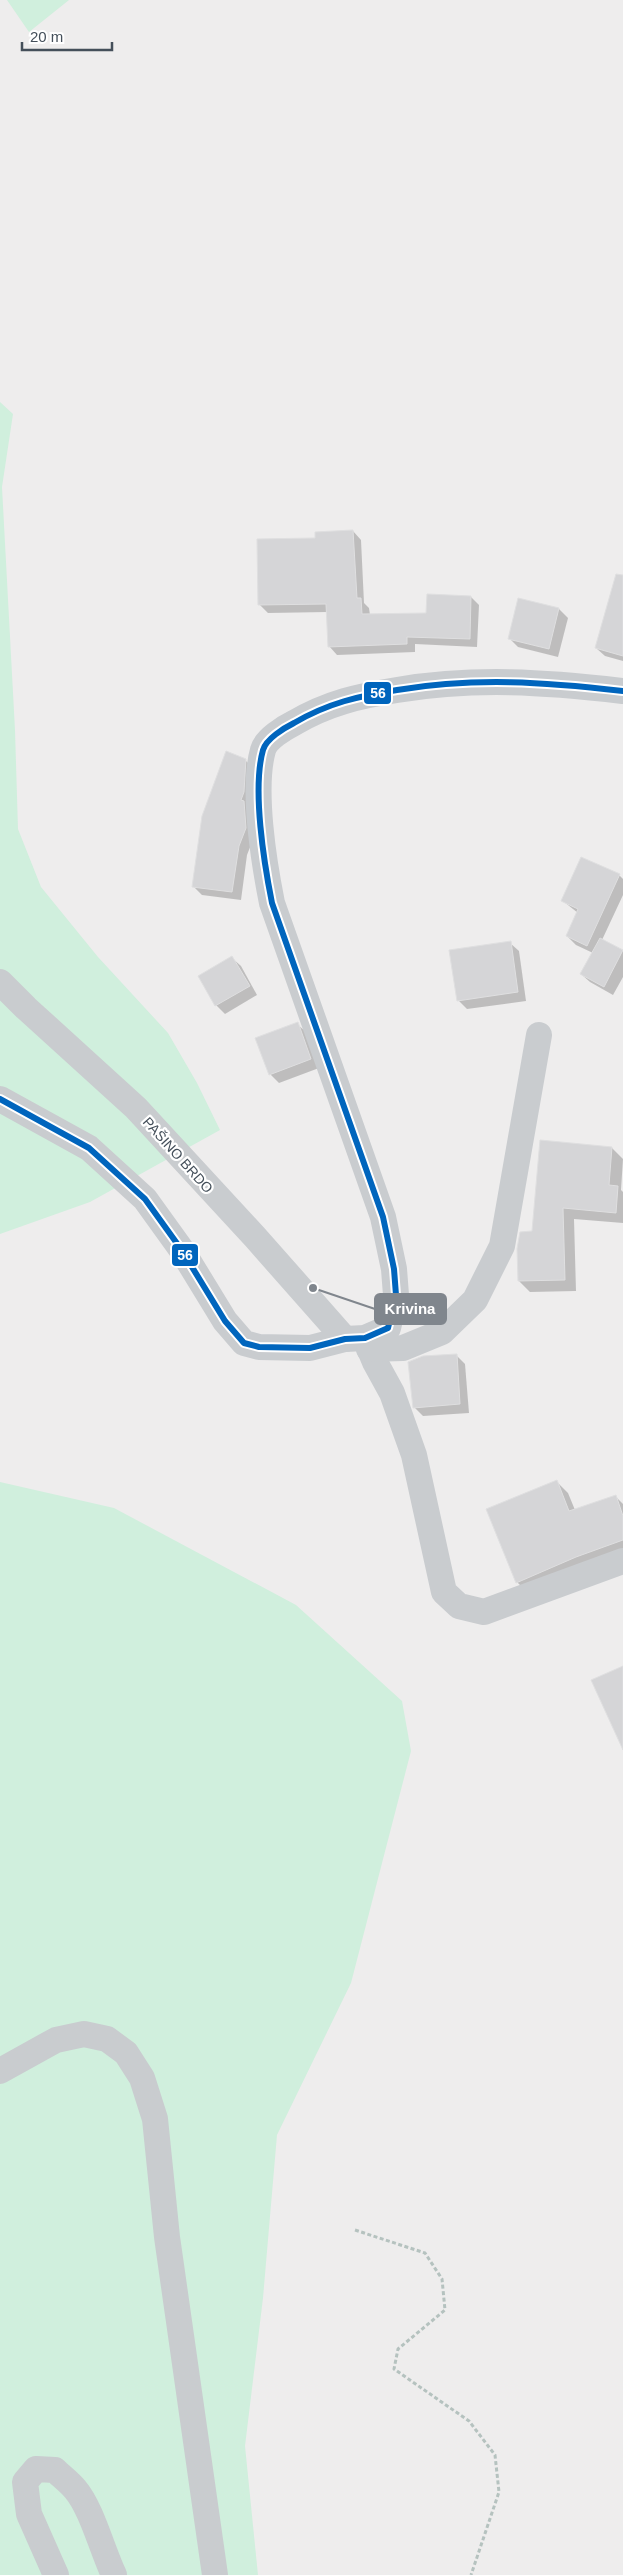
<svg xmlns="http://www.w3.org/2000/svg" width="623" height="2575" font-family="Helvetica,sans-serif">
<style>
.green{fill:#d0efdd}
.shadow{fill:#0003}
.building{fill:#d5d5d7;stroke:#dfdfe0}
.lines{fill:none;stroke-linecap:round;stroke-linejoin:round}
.path{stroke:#b5c2bf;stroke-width:3;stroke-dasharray:4 2.5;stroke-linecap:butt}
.minor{stroke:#c9cccf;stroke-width:26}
.bus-1-casing{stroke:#fff;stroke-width:10}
.bus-1{stroke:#0065bd;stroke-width:6}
.labels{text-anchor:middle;stroke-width:4.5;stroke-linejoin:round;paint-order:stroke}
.street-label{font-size:14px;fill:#444f5a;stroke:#fff}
.leader{fill:none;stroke:#80868d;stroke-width:2}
.callout-dot{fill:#80868d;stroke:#fff;stroke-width:2}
.callout{fill:#80868d;stroke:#80868d;stroke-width:2}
.callout-label{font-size:15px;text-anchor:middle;font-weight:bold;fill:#fff}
.line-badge{stroke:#fff;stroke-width:2}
.badge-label{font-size:14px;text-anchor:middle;font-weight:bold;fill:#fff}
</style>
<rect width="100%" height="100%" fill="#eeeded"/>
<!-- green -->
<g class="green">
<path d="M7 0H69L29 32Z"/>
<path d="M0 402 13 414 2 487 15 730 18 829 41 887 98 957 168 1033 197 1083 220 1130 90 1202 0 1234Z"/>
<path d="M0 1482 114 1508 296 1605 402 1701 411 1751 351 1983 277 2135 263 2298 245 2446 258 2575H0Z"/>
</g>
<!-- shadow -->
<g class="shadow">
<path d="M353 531 361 540 364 603 369 608 370 615H427L471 597 479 605 477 647 415 644V652L337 655 329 646 328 612 268 613 259 604 316 540Z"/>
<path d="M519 599 559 609 568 618 558 657 518 647 509 638Z"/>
<path d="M623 620V661L605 656 596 648Z"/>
<path d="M245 760 254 769V837L247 855 241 900 202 895 193 886Z"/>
<path d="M619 875 623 879V895L602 940 623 951V977L613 995 590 982 581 974 593 953 576 945 567 936 578 913 563 901Z"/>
<path d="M510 943 519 951 526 1001 467 1009 458 1000Z"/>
<path d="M232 958 241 966 257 995 225 1014 216 1005Z"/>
<path d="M297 1024 306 1032 319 1068 279 1083 270 1074Z"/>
<path d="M612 1148 623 1159 621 1190 623 1192V1223L574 1219 576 1291 530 1292 519 1281 533 1232Z"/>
<path d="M456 1355 465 1364 469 1413 423 1416 414 1407Z"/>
<path d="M557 1482 568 1493 575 1510 615 1496 623 1504V1556L529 1594 517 1582Z"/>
</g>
<!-- building -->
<g class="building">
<path d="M353 530 357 598H361L362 614 426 613 427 594 471 596 470 639 407 637V644L328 647 326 604 258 605 257 539 315 538V532Z"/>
<path d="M616 574 623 575V656L595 648Z"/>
<path d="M518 598 559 608 549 649 508 639Z"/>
<path d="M226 751 246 759 244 792 241 800 244 801 246 828 239 846 232 892 192 887 202 816Z"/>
<path d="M581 857 620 874 587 946 566 936 578 909 561 901Z"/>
<path d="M600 938 623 950 604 987 580 974Z"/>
<path d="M511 941 518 992 457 1001 449 950Z"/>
<path d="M232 956 250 986 215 1006 198 976Z"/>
<path d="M298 1022 311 1059 269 1075 255 1038Z"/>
<path d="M540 1140 612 1147 609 1185 618 1186 616 1213 563 1208 565 1280 518 1281 517 1249 520 1232 532 1231Z"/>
<path d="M457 1354 460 1404 413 1408 408 1362 423 1356Z"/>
<path d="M557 1480 569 1511 616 1495 623 1516V1540L576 1557 516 1583 486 1509Z"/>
<path d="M623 1666V1750L591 1680Z"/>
</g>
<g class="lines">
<!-- path -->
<path class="path" d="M355 2230 425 2253 442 2279 445 2310 398 2349 394 2369 469 2421 495 2455 499 2492 471 2575"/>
<!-- minor -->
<g class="minor">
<path d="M0 982 26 1008 136 1108 255 1237 345 1339"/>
<path d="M0 1099 89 1148 145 1199 181 1249 225 1321 244 1343 259 1347 310 1348 345 1339 365 1338 388 1328 396 1295 394 1269 383 1217 272 903C264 863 252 789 263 750 266 739 284 728 294 723 328 703 359 696 397 690 476 677 545 682 623 691"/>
<path d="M365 1338 375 1362 392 1393 414 1455 444 1592 459 1606 484 1612 623 1561"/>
<path d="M369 1349 403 1348 442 1332 475 1300 502 1246 539 1035"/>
<path d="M0 2071 56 2040 84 2034 107 2039 126 2053 142 2078 155 2119 167 2237 215 2575"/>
<path d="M56 2575 29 2514 25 2482 36 2469 55 2470C61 2476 69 2482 75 2489 92 2509 102 2550 114 2575"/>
</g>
<!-- bus-1 casing -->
<g class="bus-1-casing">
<path id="bus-1" d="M0 1099 89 1148 145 1199 181 1249 225 1321 244 1343 259 1347 310 1348 345 1339 365 1338 388 1328 396 1295 394 1269 383 1217 272 903C264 863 252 789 263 750 266 739 284 728 294 723 328 703 359 696 397 690 476 677 545 682 623 691"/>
</g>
<!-- bus-1 -->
<use href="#bus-1" class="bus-1"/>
</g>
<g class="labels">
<!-- street labels -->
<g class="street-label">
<text transform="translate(178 1155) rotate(48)" y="5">PAŠINO BRDO</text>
</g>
</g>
<!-- callouts -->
<path class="leader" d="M313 1288L375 1309"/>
<circle class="callout-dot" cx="313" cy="1288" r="5"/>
<rect class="callout" x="375" y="1294" width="71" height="30" rx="5"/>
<g class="callout-label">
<text x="410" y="1314">Krivina</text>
</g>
<g class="line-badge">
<rect x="363" y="681" width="29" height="24" rx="5" fill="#0065bd"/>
<rect x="171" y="1243" width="28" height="24" rx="5" fill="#0065bd"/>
</g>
<g class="badge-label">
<text x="378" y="698">56</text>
<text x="185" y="1260">56</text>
</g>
<!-- scale -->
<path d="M22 42v8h90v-8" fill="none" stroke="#444f5a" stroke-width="2.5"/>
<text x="30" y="42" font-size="15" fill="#444f5a" stroke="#ffffff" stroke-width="4" paint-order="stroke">20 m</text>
</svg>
